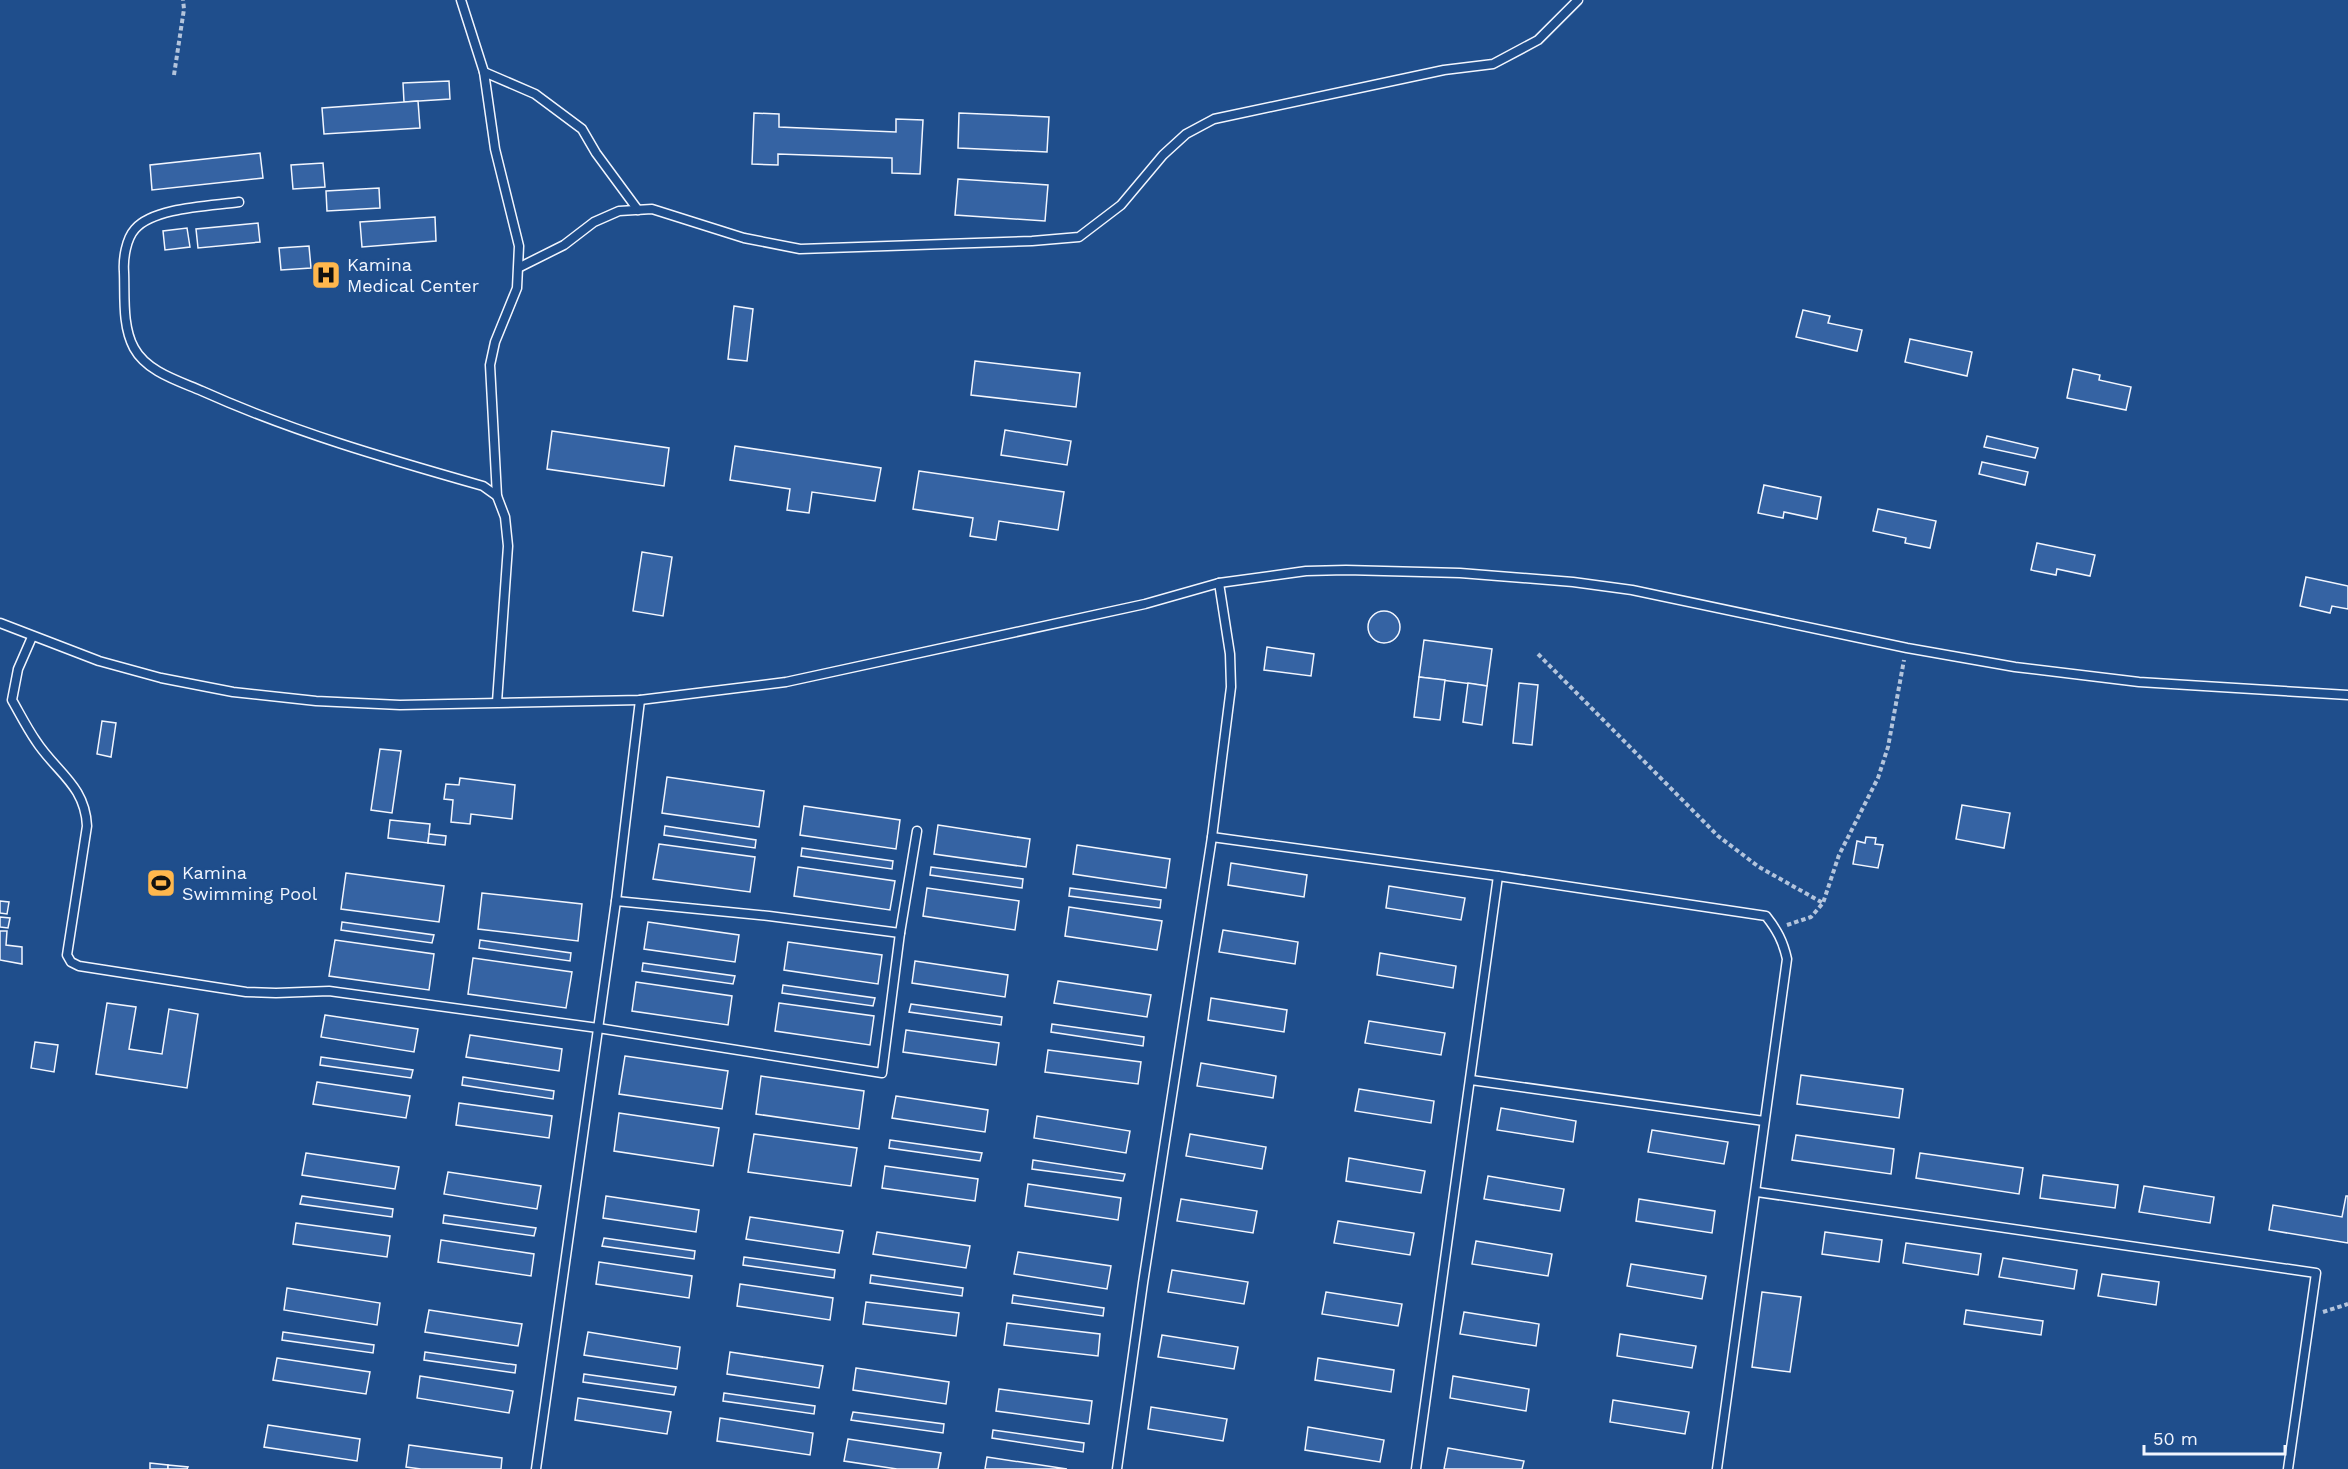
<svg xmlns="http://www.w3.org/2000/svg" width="2348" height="1469" font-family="'Work Sans',sans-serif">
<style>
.building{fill:#3563a3;stroke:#f2f6ff;stroke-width:1.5}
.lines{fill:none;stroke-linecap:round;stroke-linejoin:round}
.lane-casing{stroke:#f2f6ff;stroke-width:11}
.path{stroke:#b3c4dc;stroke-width:4;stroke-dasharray:4.5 3;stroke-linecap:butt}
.lane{stroke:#1f4e8c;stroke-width:8}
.labels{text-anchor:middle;stroke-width:4.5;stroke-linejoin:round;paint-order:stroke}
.poi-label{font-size:18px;fill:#f2f6ff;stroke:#1f4e8c;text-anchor:start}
</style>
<rect width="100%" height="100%" fill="#1f4e8c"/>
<!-- building -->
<g class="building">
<path d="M449 81 450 99 404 102 403 83Z"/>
<path d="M418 101 420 128 324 134 322 108Z"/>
<path d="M754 113 779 114V127L896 132V119L923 120 920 174 892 173V158L778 154V165L752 164Z"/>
<path d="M959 113 1049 117 1047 152 958 148Z"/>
<path d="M260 153 263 178 152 190 150 165Z"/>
<path d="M323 163 325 187 293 189 291 165Z"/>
<path d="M958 179 1048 185 1045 221 955 215Z"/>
<path d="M379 188 380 208 327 211 326 191Z"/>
<path d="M435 217 436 241 362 247 360 222Z"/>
<path d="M258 223 260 242 198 248 196 229Z"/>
<path d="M187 228 190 247 165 250 163 231Z"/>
<path d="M309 246 311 268 281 270 279 248Z"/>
<path d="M734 306 753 309 747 361 728 359Z"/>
<path d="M1803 310 1830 316 1828 323 1862 330 1857 351 1796 337Z"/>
<path d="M1910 339 1972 352 1967 376 1905 362Z"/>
<path d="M975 361 1080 373 1076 407 971 395Z"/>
<path d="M2073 369 2100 375 2099 380 2131 387 2126 410 2067 398Z"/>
<path d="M1005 430 1071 441 1067 465 1001 455Z"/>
<path d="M552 431 669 448 664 486 547 469Z"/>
<path d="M1987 436 2038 448 2035 458 1984 447Z"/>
<path d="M735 446 881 468 875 501 812 492 809 513 787 510 790 489 730 480Z"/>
<path d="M1982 462 2028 472 2025 485 1979 474Z"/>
<path d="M919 471 1064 492 1058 530 999 521 996 540 970 536 973 518 913 509Z"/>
<path d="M1764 485 1821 497 1817 519 1784 512 1783 518 1758 513Z"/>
<path d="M1878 509 1936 521 1930 548 1905 543 1906 538 1873 531Z"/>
<path d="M2037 543 2095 555 2090 576 2057 569 2056 575 2031 570Z"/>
<path d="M642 552 672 557 663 616 633 611Z"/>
<path d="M2306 577 2348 586V609L2332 606 2330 613 2300 606Z"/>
<circle cx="1384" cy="627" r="16"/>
<path d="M1424 640 1492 649 1487 686 1419 677Z"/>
<path d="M1267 647 1314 654 1311 676 1264 670Z"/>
<path d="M1419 677 1445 680 1440 720 1414 717Z"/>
<path d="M1468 683 1487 686 1482 725 1463 722Z"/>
<path d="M1519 683 1538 685 1532 745 1513 743Z"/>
<path d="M102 721 116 723 111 757 97 754Z"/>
<path d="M380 749 401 751 392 813 371 810Z"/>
<path d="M667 777 764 791 759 827 662 813Z"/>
<path d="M460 778 515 785 512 819 471 814 470 824 451 822 453 800 444 799 446 784 459 785Z"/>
<path d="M1962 805 2010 813 2004 848 1956 839Z"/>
<path d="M804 806 900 820 896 849 800 835Z"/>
<path d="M390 820 430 824 428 843 388 838Z"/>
<path d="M938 825 1030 839 1026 867 934 854Z"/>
<path d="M665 826 756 840 755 848 664 835Z"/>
<path d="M429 834 446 836 445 845 428 843Z"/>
<path d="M1866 837 1876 838 1875 844 1883 845 1878 868 1853 864 1857 841 1865 843Z"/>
<path d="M659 844 755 857 750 892 653 879Z"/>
<path d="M1077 845 1170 859 1166 888 1073 874Z"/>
<path d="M802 848 893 861 892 869 801 856Z"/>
<path d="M1231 863 1307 875 1304 897 1228 885Z"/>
<path d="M798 867 895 881 890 910 794 896Z"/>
<path d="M931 867 1023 879 1022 888 930 875Z"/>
<path d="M346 873 444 886 439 922 341 909Z"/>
<path d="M1389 886 1465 898 1461 920 1386 908Z"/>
<path d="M927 888 1019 901 1015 930 923 916Z"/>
<path d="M1070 888 1161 900 1160 908 1069 896Z"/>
<path d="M482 893 582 904 578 941 478 929Z"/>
<path d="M0 901 9 902 7 914 0 913Z"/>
<path d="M1069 907 1162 921 1157 950 1065 936Z"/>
<path d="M0 917 10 918 8 928 0 927Z"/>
<path d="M342 922 434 935 432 943 341 930Z"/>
<path d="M648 922 739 935 735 962 644 949Z"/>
<path d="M1223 930 1298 942 1295 964 1219 952Z"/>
<path d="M0 931H7L6 945 22 947V964L0 960Z"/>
<path d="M335 940 434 954 429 990 329 976Z"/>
<path d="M480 940 571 953 570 961 479 948Z"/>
<path d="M788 942 882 955 878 984 784 970Z"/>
<path d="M1380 953 1456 966 1453 988 1377 975Z"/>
<path d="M473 958 572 972 566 1008 468 994Z"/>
<path d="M915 961 1008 975 1005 997 912 983Z"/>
<path d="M643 963 735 976 733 984 642 971Z"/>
<path d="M1058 981 1151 995 1147 1017 1054 1003Z"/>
<path d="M636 982 732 996 728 1025 632 1011Z"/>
<path d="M783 985 875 998 873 1006 782 993Z"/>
<path d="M1211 998 1287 1010 1284 1032 1208 1020Z"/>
<path d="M107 1003 136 1007 129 1049 162 1054 169 1009 198 1014 187 1088 96 1074Z"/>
<path d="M779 1003 874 1016 870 1045 775 1031Z"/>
<path d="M911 1004 1002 1017 1001 1025 909 1012Z"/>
<path d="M325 1015 418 1029 414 1052 321 1037Z"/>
<path d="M1369 1021 1445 1033 1441 1055 1365 1043Z"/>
<path d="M1052 1024 1144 1037 1143 1046 1051 1032Z"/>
<path d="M906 1030 999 1043 996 1065 903 1052Z"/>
<path d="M470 1035 562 1049 559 1071 466 1057Z"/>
<path d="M35 1042 58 1045 54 1072 31 1068Z"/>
<path d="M1048 1050 1141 1062 1138 1084 1045 1072Z"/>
<path d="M625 1056 728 1071 722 1109 619 1094Z"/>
<path d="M321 1057 413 1070 411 1078 320 1065Z"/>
<path d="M1201 1063 1276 1076 1273 1098 1197 1086Z"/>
<path d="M1801 1075 1903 1089 1899 1118 1797 1104Z"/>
<path d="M761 1076 864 1091 859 1129 756 1114Z"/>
<path d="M463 1077 554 1091 553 1099 462 1085Z"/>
<path d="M317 1082 410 1096 406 1118 313 1104Z"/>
<path d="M1359 1089 1434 1101 1431 1123 1355 1111Z"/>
<path d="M896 1096 988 1110 985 1132 892 1118Z"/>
<path d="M459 1103 552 1116 549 1138 456 1125Z"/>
<path d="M1501 1108 1576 1121 1573 1142 1497 1130Z"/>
<path d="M619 1113 719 1128 713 1166 614 1151Z"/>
<path d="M1037 1116 1130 1131 1126 1153 1034 1138Z"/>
<path d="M1652 1130 1728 1142 1724 1164 1648 1152Z"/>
<path d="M754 1134 857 1148 851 1186 748 1172Z"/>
<path d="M1190 1134 1266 1147 1262 1169 1186 1156Z"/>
<path d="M1796 1135 1894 1149 1891 1174 1792 1160Z"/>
<path d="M890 1140 982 1153 980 1161 889 1148Z"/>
<path d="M306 1153 399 1167 395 1189 302 1175Z"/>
<path d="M1920 1153 2023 1168 2019 1194 1916 1178Z"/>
<path d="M1349 1158 1425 1171 1421 1193 1346 1181Z"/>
<path d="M1033 1160 1125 1174 1123 1181 1032 1169Z"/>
<path d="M885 1166 978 1179 975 1201 882 1188Z"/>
<path d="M448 1172 541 1186 537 1209 444 1194Z"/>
<path d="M2043 1175 2118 1185 2115 1208 2040 1198Z"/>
<path d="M1488 1176 1564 1189 1560 1211 1484 1199Z"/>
<path d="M1028 1184 1121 1198 1118 1220 1025 1206Z"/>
<path d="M2144 1186 2214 1197 2210 1223 2139 1212Z"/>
<path d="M302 1196 393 1209 392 1217 300 1204Z"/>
<path d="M606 1196 699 1210 696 1232 603 1218Z"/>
<path d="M2346 1196H2348V1243L2269 1230 2273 1205 2342 1217Z"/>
<path d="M1181 1199 1257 1211 1253 1233 1177 1221Z"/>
<path d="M1639 1199 1715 1211 1712 1233 1636 1221Z"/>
<path d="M444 1215 536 1228 534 1236 443 1223Z"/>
<path d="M750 1217 843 1231 839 1253 746 1239Z"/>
<path d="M1338 1221 1414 1233 1410 1255 1334 1243Z"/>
<path d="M296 1223 390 1236 387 1257 293 1244Z"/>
<path d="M877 1232 970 1246 966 1268 873 1254Z"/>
<path d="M1825 1232 1882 1240 1879 1262 1822 1254Z"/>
<path d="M604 1238 695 1251 694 1259 602 1246Z"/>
<path d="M441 1240 534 1254 531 1276 438 1262Z"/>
<path d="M1476 1241 1552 1254 1548 1276 1472 1264Z"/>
<path d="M1906 1243 1981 1254 1978 1275 1903 1263Z"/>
<path d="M1018 1252 1111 1266 1107 1289 1014 1274Z"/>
<path d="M744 1257 835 1270 834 1278 743 1265Z"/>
<path d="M2003 1258 2077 1270 2074 1289 1999 1277Z"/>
<path d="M599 1262 692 1276 689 1298 596 1284Z"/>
<path d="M1631 1264 1706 1276 1702 1299 1627 1286Z"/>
<path d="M1172 1270 1248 1282 1244 1304 1168 1292Z"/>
<path d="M2102 1274 2159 1282 2156 1305 2098 1296Z"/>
<path d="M871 1275 963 1288 962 1296 870 1283Z"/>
<path d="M740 1284 833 1298 830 1320 737 1306Z"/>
<path d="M287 1288 380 1303 377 1325 284 1310Z"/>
<path d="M1326 1292 1402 1304 1398 1326 1322 1314Z"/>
<path d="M1762 1292 1801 1297 1790 1372 1752 1367Z"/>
<path d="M1013 1295 1104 1308 1103 1316 1012 1303Z"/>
<path d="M866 1302 959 1313 956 1336 863 1324Z"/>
<path d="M429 1310 522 1324 518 1346 425 1332Z"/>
<path d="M1966 1310 2043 1321 2041 1335 1964 1324Z"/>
<path d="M1464 1312 1539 1324 1536 1346 1460 1334Z"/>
<path d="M1007 1323 1100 1334 1098 1356 1004 1345Z"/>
<path d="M283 1332 374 1345 373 1353 282 1340Z"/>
<path d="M588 1332 680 1347 677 1369 584 1355Z"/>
<path d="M1620 1334 1696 1346 1692 1368 1617 1356Z"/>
<path d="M1162 1335 1238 1347 1234 1369 1158 1357Z"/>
<path d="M425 1352 516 1365 515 1373 424 1360Z"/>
<path d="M730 1352 823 1366 819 1388 727 1374Z"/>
<path d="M277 1358 370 1372 366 1394 273 1380Z"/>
<path d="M1318 1358 1394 1370 1391 1392 1315 1380Z"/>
<path d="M856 1368 949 1382 946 1404 853 1390Z"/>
<path d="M584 1374 676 1387 674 1395 583 1382Z"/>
<path d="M420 1376 513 1391 509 1413 417 1398Z"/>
<path d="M1453 1376 1529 1389 1526 1411 1450 1398Z"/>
<path d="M999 1389 1092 1401 1089 1424 996 1411Z"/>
<path d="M724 1393 815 1406 814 1414 723 1401Z"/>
<path d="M578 1398 671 1412 667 1434 575 1420Z"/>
<path d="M1613 1400 1689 1412 1685 1434 1610 1422Z"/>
<path d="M1151 1407 1227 1419 1223 1441 1148 1429Z"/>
<path d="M853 1412 944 1424 943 1433 851 1420Z"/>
<path d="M720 1418 813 1433 810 1455 717 1441Z"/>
<path d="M268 1425 360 1439 357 1461 264 1447Z"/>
<path d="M1308 1427 1384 1440 1380 1462 1305 1450Z"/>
<path d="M993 1430 1084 1443 1083 1452 992 1438Z"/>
<path d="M848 1439 941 1453 938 1469H897L844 1461Z"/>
<path d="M409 1445 502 1458 501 1469H421L406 1467Z"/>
<path d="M1448 1448 1524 1461 1522 1469H1444Z"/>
<path d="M987 1457 1067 1469H985Z"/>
<path d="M150 1463 168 1465V1469H150Z"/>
<path d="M168 1465 188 1467 187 1469H168Z"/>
</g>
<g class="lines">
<!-- lane casing -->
<g class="lane-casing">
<g id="lane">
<path d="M461 0 484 72 495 149 519 246 517 288 495 342 490 365 497 496 505 517 508 546 497 702"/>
<path d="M484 72 535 94 582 129 596 153 638 210"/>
<path d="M239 202C212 206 154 207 135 229 126 239 123 259 124 272 125 296 122 326 134 348 147 372 179 381 202 391 293 432 388 459 483 486L497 496"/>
<path d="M520 267 564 245 594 222 619 211 652 209 744 238 800 249 1032 241 1079 237 1121 205 1163 155 1186 134 1214 119 1444 70 1493 64 1538 40 1578 0"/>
<path d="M0 623 99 661 161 678 233 692 316 701 400 705 640 700 786 682 1145 604 1219 583 1306 571 1346 570 1460 573 1573 582 1632 590 1907 648 2015 667 2139 682 2348 695"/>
<path d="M32 637 18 669 12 700C20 714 27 728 36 741 56 772 85 785 87 826L67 955 71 962 79 966 246 992 276 993 329 991 598 1028 882 1073 900 933 917 831"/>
<path d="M1212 837 1498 876 1766 916C1777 930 1783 941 1787 959 1763 1129 1741 1299 1717 1469"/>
<path d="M616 901 769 916 900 933"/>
<path d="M1471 1080 1764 1121"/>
<path d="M1757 1192 2316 1273 2288 1469"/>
<path d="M536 1469 616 901 640 700"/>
<path d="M1117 1469 1143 1283 1212 837 1231 687 1230 654 1219 583"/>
<path d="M1416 1469 1498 876"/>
</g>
</g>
<!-- path -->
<g class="path">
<path d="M174 75 184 9 183 0"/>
<path d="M1538 654 1718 836 1759 867 1823 903"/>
<path d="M1787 925 1811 917 1823 903 1839 855 1878 778 1888 747 1904 660"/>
<path d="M2323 1312 2348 1304"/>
</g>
<!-- lane -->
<use href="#lane" class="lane"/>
</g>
<!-- icons -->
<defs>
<g id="hospital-square" transform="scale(1.5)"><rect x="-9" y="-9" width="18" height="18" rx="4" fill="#ffb74d" stroke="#1f4e8c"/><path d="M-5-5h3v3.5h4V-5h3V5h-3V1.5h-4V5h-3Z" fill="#111"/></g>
<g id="stadium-square" transform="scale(1.5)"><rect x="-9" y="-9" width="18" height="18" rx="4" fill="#ffb74d" stroke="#1f4e8c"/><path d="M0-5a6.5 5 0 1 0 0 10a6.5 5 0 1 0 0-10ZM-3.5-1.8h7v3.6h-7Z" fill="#111"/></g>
</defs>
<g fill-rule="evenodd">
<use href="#hospital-square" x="326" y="275"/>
<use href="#stadium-square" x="161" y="883"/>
</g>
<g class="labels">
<!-- poi labels -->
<g class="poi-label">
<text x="347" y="271">Kamina<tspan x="347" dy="21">Medical Center</tspan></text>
<text x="182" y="879">Kamina<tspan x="182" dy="21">Swimming Pool</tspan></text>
</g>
</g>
<!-- scale -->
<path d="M2144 1445v9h141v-9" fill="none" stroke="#f2f6ff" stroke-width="3"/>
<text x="2153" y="1445" font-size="18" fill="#f2f6ff" stroke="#1f4e8c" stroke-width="4.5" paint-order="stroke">50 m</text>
</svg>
